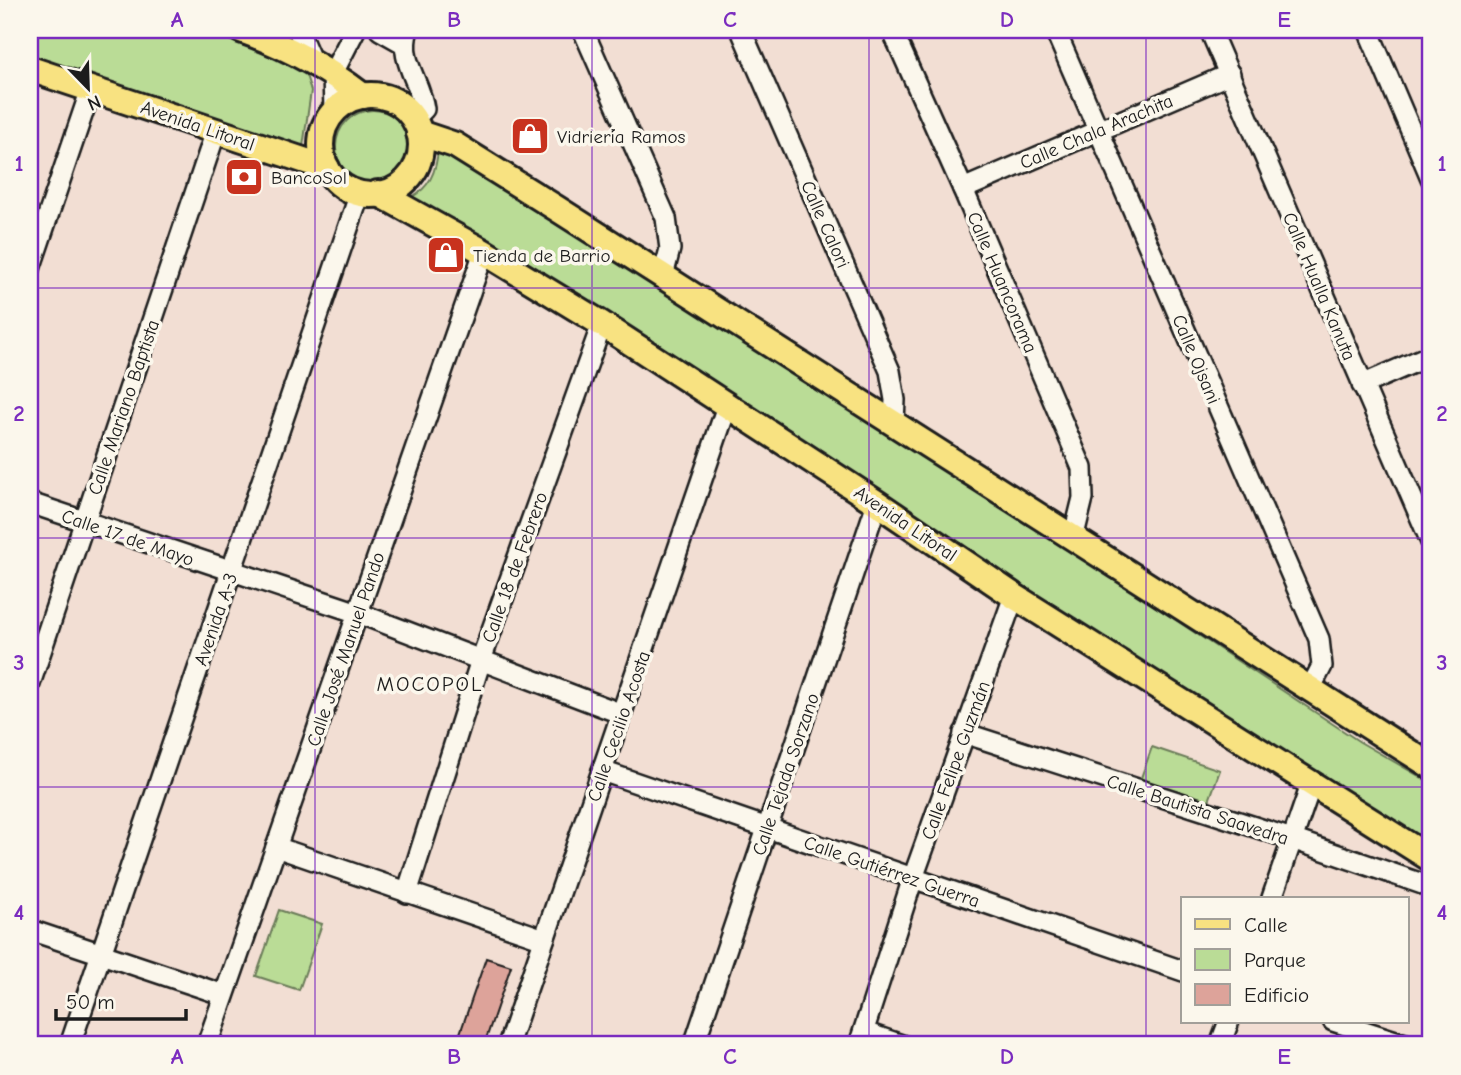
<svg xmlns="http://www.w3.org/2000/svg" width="1461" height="1075" font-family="'Comic Neue',sans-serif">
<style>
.green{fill:#badc96;stroke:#6b7c59;stroke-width:2}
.building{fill:#dda39a;stroke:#1c1c1c;stroke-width:2}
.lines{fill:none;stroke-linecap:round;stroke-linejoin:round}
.minor-casing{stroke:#1c1c1c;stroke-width:24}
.major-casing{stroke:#1c1c1c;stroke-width:30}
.minor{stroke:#fbf7ec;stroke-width:19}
.major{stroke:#f8e281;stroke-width:24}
.grid{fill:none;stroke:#7b2cbf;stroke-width:2;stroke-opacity:0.55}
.labels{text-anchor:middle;stroke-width:7;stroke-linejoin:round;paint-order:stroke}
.street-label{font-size:19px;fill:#1c1c1c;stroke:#fbf7ec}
.poi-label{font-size:19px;fill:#1c1c1c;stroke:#fbf7ec;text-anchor:start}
.neighbourhood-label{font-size:21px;letter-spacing:2px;fill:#1c1c1c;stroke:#fbf7ec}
.neatline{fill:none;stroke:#7b2cbf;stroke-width:2.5}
.grid-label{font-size:23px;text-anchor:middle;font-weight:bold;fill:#7b2cbf}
</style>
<rect width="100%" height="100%" fill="#f2ded3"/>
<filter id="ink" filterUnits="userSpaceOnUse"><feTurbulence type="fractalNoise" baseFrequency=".0143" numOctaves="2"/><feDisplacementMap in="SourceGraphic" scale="14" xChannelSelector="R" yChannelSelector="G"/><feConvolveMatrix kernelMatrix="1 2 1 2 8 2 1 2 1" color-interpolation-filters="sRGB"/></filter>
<g filter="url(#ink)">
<!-- green -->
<g class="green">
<path d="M30 30H201L295 64 305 72 311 91 302 154 30 63Z"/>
<circle cx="373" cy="147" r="37"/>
<path d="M438 148 1049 536 1360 742 1431 783V849L1328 786 611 321 411 197C431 188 437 168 438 148Z"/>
<path d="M1152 747 1220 770 1205 812 1137 789Z"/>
<path d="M279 910 322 924 299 990 256 976Z"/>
</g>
<!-- building -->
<path class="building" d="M486 958 511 966 484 1045H456Z"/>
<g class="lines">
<!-- minor casing -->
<g class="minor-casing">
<g id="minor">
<path d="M298 30 311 60"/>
<path d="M380 30 403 43"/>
<path d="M408 30C398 60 420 80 424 109L414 119"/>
<path d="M583 30 666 218 670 249 663 276"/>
<path d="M741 30 890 371 895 400 894 423"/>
<path d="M892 30 963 189 1082 468 1083 498 1073 539"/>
<path d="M1055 30 1319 639 1322 666 1310 689"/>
<path d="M1210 30 1431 542"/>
<path d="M1368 30 1431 178"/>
<path d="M334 111 333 73 355 30"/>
<path d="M963 189 1230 74"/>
<path d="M30 269 91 89"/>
<path d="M1362 385 1431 355"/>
<path d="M30 503 358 613 622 714"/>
<path d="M30 684 216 131"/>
<path d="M964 733 1292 839 1431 887"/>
<path d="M602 771 1183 971"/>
<path d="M276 847 544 939"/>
<path d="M407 893 481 660 602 324"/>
<path d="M1272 898 1311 785"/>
<path d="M30 930 224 995"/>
<path d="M1333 1021 1408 1045"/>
<path d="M864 1032 902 1045"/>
<path d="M70 1045 360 193"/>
<path d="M207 1045 484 252"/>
<path d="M508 1045 727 406"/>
<path d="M694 1045 877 503"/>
<path d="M859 1045 913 878 1014 596"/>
<path d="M1220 1045 1229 1021"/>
</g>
</g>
<!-- major casing -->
<g class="major-casing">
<g id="major">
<path d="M241 30C286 46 325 67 363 96"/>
<path d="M30 69 327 168"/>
<circle cx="371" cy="145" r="50"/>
<path d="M419 133 455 145 556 208 1431 766"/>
<path d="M378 193 484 252 602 324 877 503 1014 596 1431 859"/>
</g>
</g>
<!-- minor -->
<use href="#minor" class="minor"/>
<!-- major -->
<use href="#major" class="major"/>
</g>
</g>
<!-- grid -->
<path class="grid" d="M315 30V1045M592 30V1045M869 30V1045M1146 30V1045M30 288H1431M30 538H1431M30 787H1431"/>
<!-- icons -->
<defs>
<g id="shop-square" transform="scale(2.0125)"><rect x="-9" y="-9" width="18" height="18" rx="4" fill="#c8321e" stroke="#fbf7ec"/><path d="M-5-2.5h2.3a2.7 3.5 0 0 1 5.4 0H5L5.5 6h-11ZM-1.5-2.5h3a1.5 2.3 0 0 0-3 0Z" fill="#fff"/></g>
<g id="bank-square" transform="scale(2.0125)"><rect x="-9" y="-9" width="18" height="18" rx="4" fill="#c8321e" stroke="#fbf7ec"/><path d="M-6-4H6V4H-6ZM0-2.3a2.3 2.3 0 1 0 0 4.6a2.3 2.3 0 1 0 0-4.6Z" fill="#fff"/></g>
</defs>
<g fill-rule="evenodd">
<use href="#shop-square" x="530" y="136"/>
<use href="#bank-square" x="244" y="177"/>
<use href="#shop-square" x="446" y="255"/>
</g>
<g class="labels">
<!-- street labels -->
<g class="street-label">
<text transform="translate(198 125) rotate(19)" y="7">Avenida Litoral</text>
<text transform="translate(1096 131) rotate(-23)" y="7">Calle Chala Arachita</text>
<text transform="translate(826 224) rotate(66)" y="7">Calle Calori</text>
<text transform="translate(1003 282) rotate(67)" y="7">Calle Huancorama</text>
<text transform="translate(1320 286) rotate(67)" y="7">Calle Hualla Kanuta</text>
<text transform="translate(1197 359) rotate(67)" y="7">Calle Ojsani</text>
<text transform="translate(123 407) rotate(-71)" y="7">Calle Mariano Baptista</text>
<text transform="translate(906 523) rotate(34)" y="7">Avenida Litoral</text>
<text transform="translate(128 537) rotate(19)" y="7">Calle 17 de Mayo</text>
<text transform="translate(514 567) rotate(-70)" y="7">Calle 18 de Febrero</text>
<text transform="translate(215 619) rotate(-71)" y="7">Avenida A-3</text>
<text transform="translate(345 649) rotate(-71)" y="7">Calle José Manuel Pando</text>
<text transform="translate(618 726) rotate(-71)" y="7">Calle Cecilio Acosta</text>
<text transform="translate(955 760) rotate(-70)" y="7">Calle Felipe Guzmán</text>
<text transform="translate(785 774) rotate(-71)" y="7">Calle Tejada Sorzano</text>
<text transform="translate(1198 809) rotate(18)" y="7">Calle Bautista Saavedra</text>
<text transform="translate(892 871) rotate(19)" y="7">Calle Gutiérrez Guerra</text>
</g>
<!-- poi labels -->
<g class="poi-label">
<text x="557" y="143">Vidriería Ramos</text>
<text x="271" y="184">BancoSol</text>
<text x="473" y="262">Tienda de Barrio</text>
</g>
<!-- neighbourhood labels -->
<g class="neighbourhood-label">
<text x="430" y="691">MOCOPOL</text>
</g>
</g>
<!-- margin -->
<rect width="1461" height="1075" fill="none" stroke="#fbf7ec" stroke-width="77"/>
<!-- legend -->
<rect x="1181" y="897" width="228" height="126" fill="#fbf7ec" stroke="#a29f99" stroke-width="2"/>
<rect x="1195" y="919" width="35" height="10" fill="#f8e281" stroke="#a29f99" stroke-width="2"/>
<text x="1244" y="932" font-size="21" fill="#1c1c1c">Calle</text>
<rect x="1195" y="949" width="35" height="21" fill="#badc96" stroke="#a29f99" stroke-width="2"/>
<text x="1244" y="967" font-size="21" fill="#1c1c1c">Parque</text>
<rect x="1195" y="984" width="35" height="21" fill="#dda39a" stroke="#a29f99" stroke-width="2"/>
<text x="1244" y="1002" font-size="21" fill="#1c1c1c">Edificio</text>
<!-- north arrow -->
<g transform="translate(88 88) rotate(157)" stroke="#fbf7ec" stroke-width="5" paint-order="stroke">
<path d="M0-5L12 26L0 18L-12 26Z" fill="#1c1c1c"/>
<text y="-10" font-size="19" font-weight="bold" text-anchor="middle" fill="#1c1c1c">N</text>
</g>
<!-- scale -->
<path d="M56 1009v10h130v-10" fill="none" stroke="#1c1c1c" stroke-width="3.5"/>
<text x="66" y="1009" font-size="21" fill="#1c1c1c" stroke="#fbf7ec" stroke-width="5" paint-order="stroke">50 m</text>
<rect x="38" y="38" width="1384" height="998" class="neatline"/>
<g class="grid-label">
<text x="177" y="27">A</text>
<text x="454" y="27">B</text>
<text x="730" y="27">C</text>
<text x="1007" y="27">D</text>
<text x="1284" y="27">E</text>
<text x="19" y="171">1</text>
<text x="1442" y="171">1</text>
<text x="19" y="421">2</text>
<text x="1442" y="421">2</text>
<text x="19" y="670">3</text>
<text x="1442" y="670">3</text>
<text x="19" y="920">4</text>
<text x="1442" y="920">4</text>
<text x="177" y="1064">A</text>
<text x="454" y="1064">B</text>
<text x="730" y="1064">C</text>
<text x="1007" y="1064">D</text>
<text x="1284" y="1064">E</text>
</g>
</svg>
